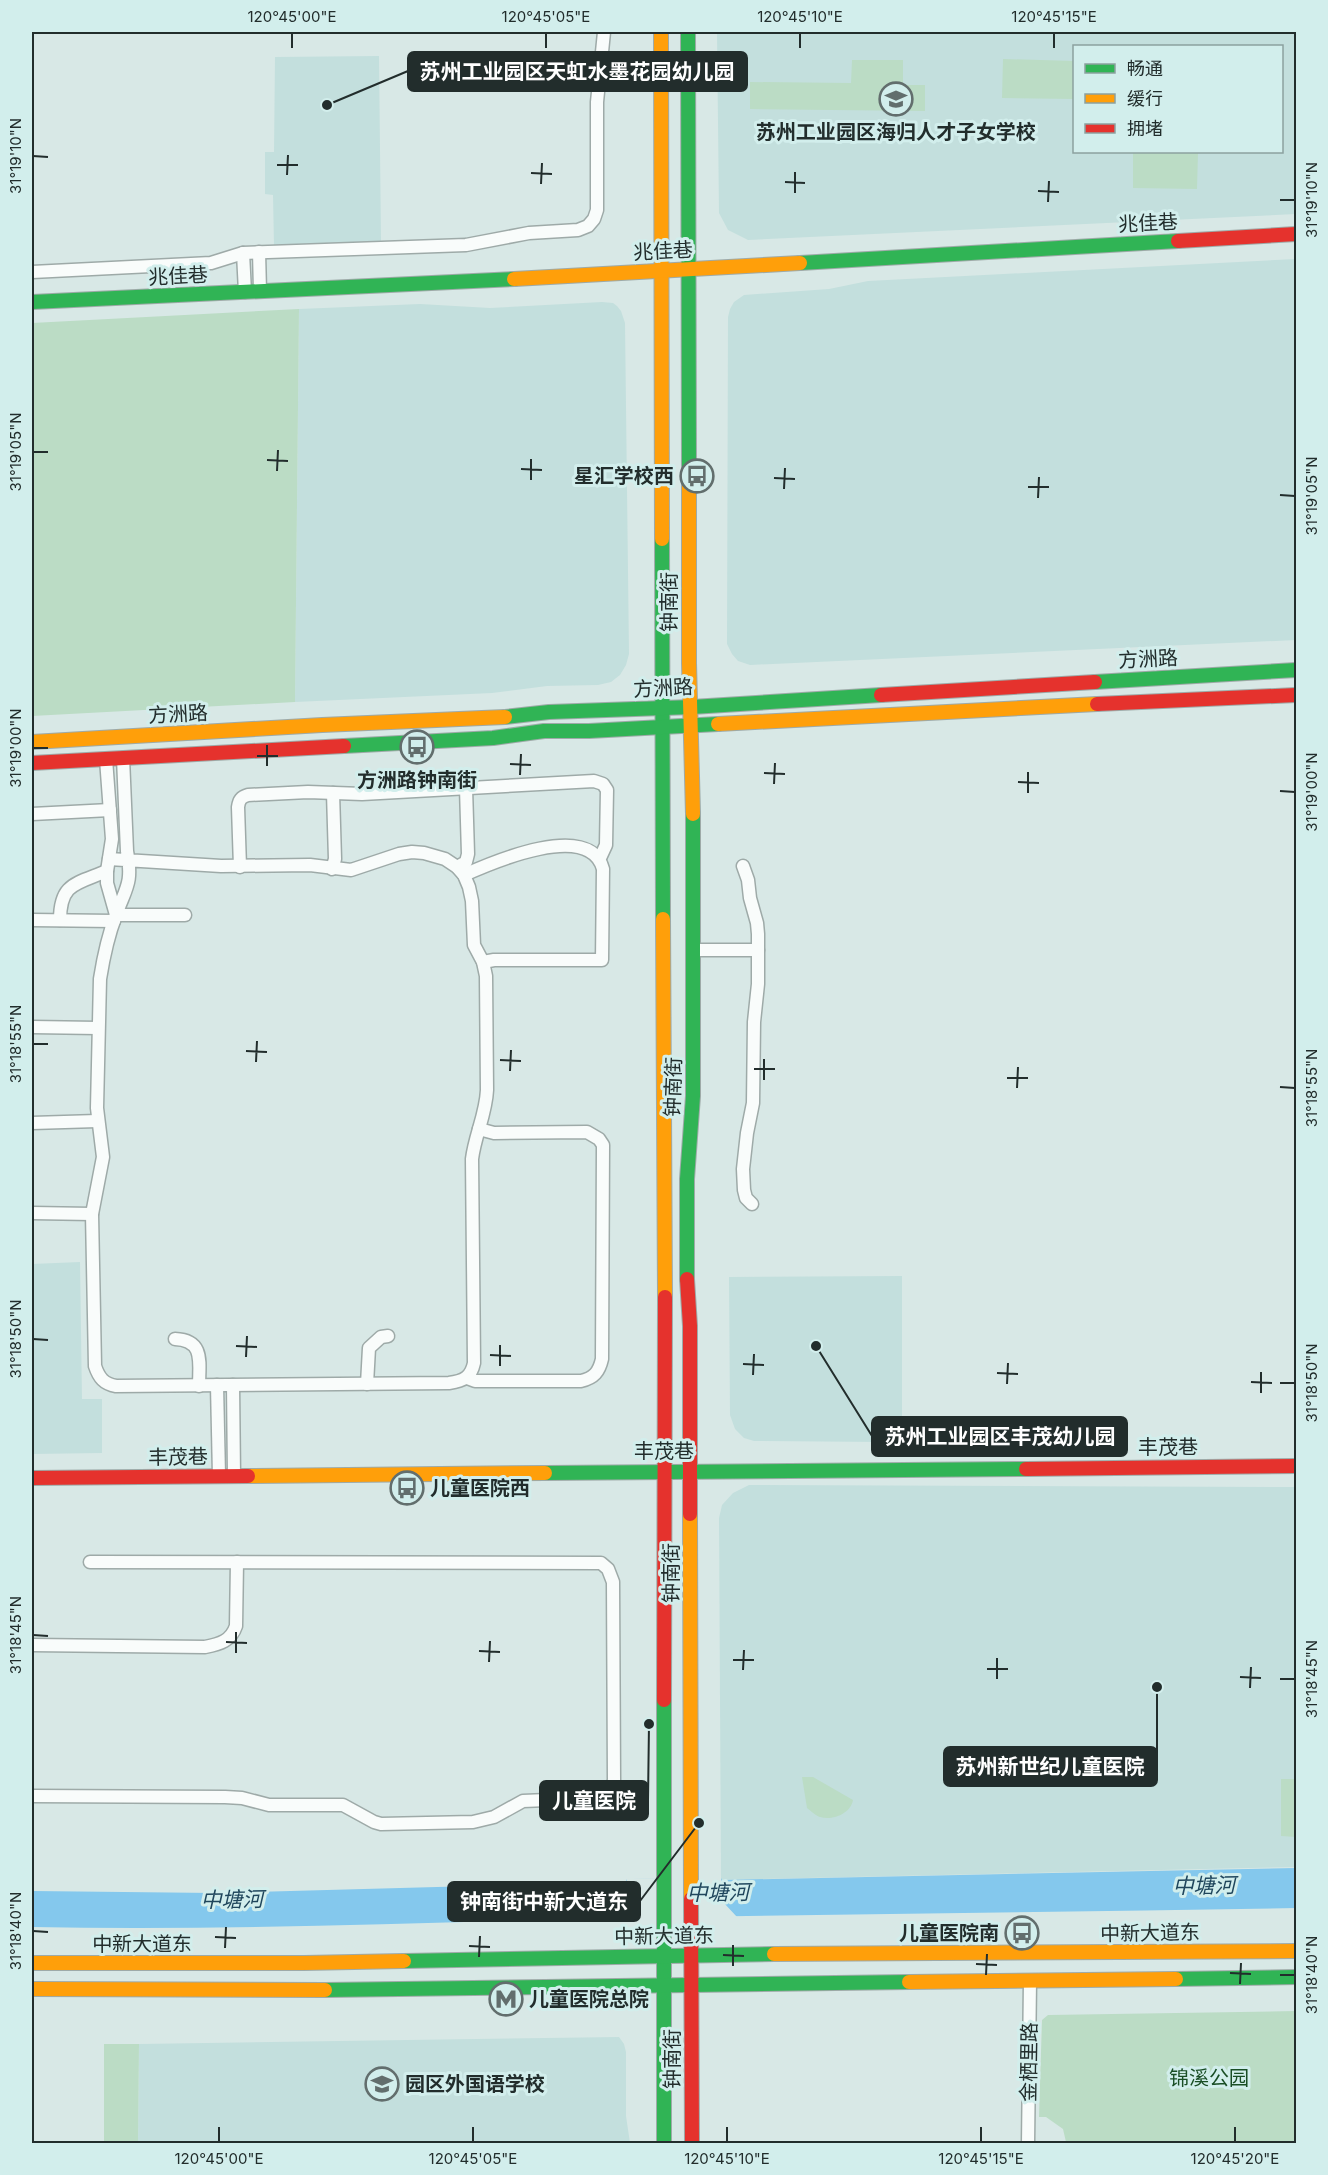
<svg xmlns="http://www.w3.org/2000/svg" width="1328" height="2175" font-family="Inter,'Noto Sans SC',sans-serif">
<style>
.built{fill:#c3dfdd;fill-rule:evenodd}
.green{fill:#bbdcc5}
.water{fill:#84c8ed}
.pier{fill:#d8e8e6}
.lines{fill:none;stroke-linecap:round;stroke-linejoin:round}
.street-casing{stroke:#9eaaa8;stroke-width:15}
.fast-casing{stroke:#9eaaa8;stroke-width:16}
.slow-casing{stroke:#9eaaa8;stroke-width:16}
.jam-casing{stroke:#9eaaa8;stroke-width:16}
.street{stroke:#f9fcfb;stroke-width:12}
.fast{stroke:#30b455;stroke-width:14}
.slow{stroke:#ff9f0a;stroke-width:14}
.jam{stroke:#e5322d;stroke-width:14}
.ticks{fill:none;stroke:#222d2c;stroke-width:2}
.labels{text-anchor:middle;stroke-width:6;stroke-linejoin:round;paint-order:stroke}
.poi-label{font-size:20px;font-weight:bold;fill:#222d2c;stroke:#d2eeec;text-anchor:start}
.street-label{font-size:20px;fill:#222d2c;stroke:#d2eeec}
.park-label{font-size:20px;fill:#194e25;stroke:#d2eeec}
.water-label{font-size:21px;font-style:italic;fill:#1f465c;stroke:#d2eeec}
.leader{fill:none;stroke:#222d2c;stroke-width:2}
.callout-dot{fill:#222d2c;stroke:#d2eeec;stroke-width:2}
.callout{fill:#222d2c;stroke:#222d2c;stroke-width:2}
.callout-label{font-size:21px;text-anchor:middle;font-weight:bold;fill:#fff}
.neatline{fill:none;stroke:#222d2c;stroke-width:2}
.ticks-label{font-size:15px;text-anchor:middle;fill:#222d2c}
</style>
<rect width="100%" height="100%" fill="#d8e8e6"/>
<!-- built -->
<g class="built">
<path d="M717 32H1296V214L748 240 728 230 719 213ZM1074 46H1282V152H1074Z"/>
<path d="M379 56 381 242 274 246 273 195 265 194V152H274L275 57Z"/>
<path d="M1296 259V640L750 665 738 661 732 654 727 644 728 317 730 309 734 302 744 295 829 289 868 281Z"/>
<path d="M602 302 613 303 617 306 621 311 625 323 629 654 626 665 620 675 611 682 598 685 547 686 492 693 295 702 299 309 420 304 490 308Z"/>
<path d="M80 1262 82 1399H102V1453L32 1454V1264Z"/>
<path d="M902 1276V1445L883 1442 754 1441 744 1438 735 1429 730 1415 729 1277Z"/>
<path d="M749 1485 1296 1487V1867L721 1880 719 1518 722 1505 733 1493Z"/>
<path d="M619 2037 624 2044 626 2052V2116L630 2143H138L139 2044Z"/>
</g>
<!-- green -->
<g class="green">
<path d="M1003 59 1074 61V99L1002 98Z"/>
<path d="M852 60H903V85H925V111L750 109V82L851 83Z"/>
<path d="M1133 152H1198L1197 189 1133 188Z"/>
<path d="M299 309 295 702 32 716V323Z"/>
<path d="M802 1777H813L853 1800C851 1813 833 1821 820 1817 816 1816 811 1811 807 1808Z"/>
<path d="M1281 1779H1296V1837L1281 1836Z"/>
<path d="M1296 2011V2143H1075L1066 2142 1063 2129 1046 2117H1039L1042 2020 1048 2015Z"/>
<path d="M104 2044H139L138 2143H104Z"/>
</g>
<!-- water -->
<path class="water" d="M1296 1868V1908C1074 1912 851 1914 629 1918 430 1922 231 1931 32 1927V1891L215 1893 626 1882 627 1879H633L721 1878 722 1880Z"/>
<!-- pier -->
<path class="pier" d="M663 1878H721L722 1895 724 1903 737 1917 618 1919 622 1916 627 1905V1879Z"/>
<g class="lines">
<!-- street casing -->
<g class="street-casing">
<g id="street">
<path d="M259 252 260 291"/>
<path d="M243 253 245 292"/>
<path d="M32 272 211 263 243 253 466 245 529 233 578 230 588 226 594 219 597 210V102L604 32"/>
<path d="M106 759 112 839 107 871V883L116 915"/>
<path d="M32 814 110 810"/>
<path d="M109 859 221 866 310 865 351 870 399 854 412 852 424 853 445 859 457 867 464 875 469 887 472 901 474 945 483 962 486 976 487 1090C486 1114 475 1135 472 1159L474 1363C471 1377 464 1381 449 1383L116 1386C104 1384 99 1378 95 1366L92 1214 103 1157 97 1108 100 979C103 960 109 933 116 915 126 887 133 884 127 851L123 758"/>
<path d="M743 866 748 880 750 898 757 923 758 934V984L754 1022 753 1103 747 1133 743 1169 744 1190 746 1198 752 1204"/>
<path d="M240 867 238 807C239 800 241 797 248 795L308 792 362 794 594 781 603 784 607 790 606 845 600 858"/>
<path d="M457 867 466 862 468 854 466 788"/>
<path d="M332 869 335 859 333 793"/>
<path d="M464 875C493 862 590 820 603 869L602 960H494L483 962"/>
<path d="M116 915H185"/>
<path d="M32 920 114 921"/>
<path d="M60 920C60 883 76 884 107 871"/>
<path d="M694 950H758"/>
<path d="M32 1027 98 1028"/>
<path d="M32 1123 97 1121"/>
<path d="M32 1213 92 1214"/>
<path d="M175 1339C205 1340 199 1363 199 1386"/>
<path d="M467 1378 475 1381H581C594 1378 599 1372 602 1359L603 1145 599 1139 587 1132 494 1133 479 1129"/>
<path d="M367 1384 369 1348 381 1337 388 1336"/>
<path d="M217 1385 219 1476"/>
<path d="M233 1385 234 1476"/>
<path d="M32 1645 205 1647C220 1644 231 1641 236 1626L237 1562"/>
<path d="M32 1796 225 1797 242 1798 269 1805H343L374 1822 381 1824 473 1822 494 1817 523 1801 594 1798C606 1796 611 1793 614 1780L613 1582 608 1569 601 1563 90 1562"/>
<path d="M1028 2144 1030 1981"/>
</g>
</g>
<!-- fast casing -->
<g class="fast-casing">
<g id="fast">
<path d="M688 32 689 473"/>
<path d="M800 263 1178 241"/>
<path d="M32 302 514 279"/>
<path d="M662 539 663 919"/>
<path d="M1095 682 1296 670"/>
<path d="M505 717 549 712 692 707 881 695"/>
<path d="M344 746 493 738 544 731H589L718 724"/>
<path d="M687 1279V1179L693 1096V814"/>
<path d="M545 1473 1026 1469"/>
<path d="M664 1700V2144"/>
<path d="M404 1961 774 1954"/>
<path d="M1176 1979 1296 1977"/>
<path d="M325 1990 909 1982"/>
</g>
</g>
<!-- slow casing -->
<g class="slow-casing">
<g id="slow">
<path d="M661 32 662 539"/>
<path d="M514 279 800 263"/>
<path d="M689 473V663L693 814"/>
<path d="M718 724 1097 704"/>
<path d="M32 742 322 725 505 717"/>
<path d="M663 919 665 1297"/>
<path d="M248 1476 545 1473"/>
<path d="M690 1514 691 1899"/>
<path d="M774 1954 1296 1951"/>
<path d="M32 1963H304L404 1961"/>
<path d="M909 1982 1176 1979"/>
<path d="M32 1989 325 1990"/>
</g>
</g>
<!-- jam casing -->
<g class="jam-casing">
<g id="jam">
<path d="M1178 241 1296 234"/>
<path d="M881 695 1095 682"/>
<path d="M1097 704 1296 695"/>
<path d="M32 763 344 746"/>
<path d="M687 1279 690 1326V1514"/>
<path d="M1026 1469 1296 1466"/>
<path d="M32 1478 248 1476"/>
<path d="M664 1700 665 1297"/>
<path d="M691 1899 692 2144"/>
</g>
</g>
<!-- street -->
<use href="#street" class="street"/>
<!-- fast -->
<use href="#fast" class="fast"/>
<!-- slow -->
<use href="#slow" class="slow"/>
<!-- jam -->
<use href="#jam" class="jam"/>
</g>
<!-- ticks -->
<path class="ticks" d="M292 48V33M546 48V33M800 48V33M1054 48V33M33 156 48 157M277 165H298M531 173 552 174M287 175 288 155M785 182 805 183M541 184 542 163M1038 191 1059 192M795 193V172M1280 200H1295M1048 202 1049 181M33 452H48M267 460 288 461M521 469 542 470M277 471 278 450M774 478 795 479M531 480V459M1028 487H1049M784 489 785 468M1280 495 1295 496M1038 498 1039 477M33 748H48M257 756H278M510 764 531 765M267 766V745M764 773 785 774M520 775 521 754M1018 782 1039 783M774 784 775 763M1280 791 1295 792M1028 793V772M33 1044H48M246 1051 267 1052M500 1060 521 1061M256 1062 257 1041M754 1069H775M510 1071 511 1050M1007 1078H1028M764 1080V1059M1280 1087 1295 1088M1017 1088 1018 1067M33 1339 48 1340M236 1346 257 1347M490 1355 511 1356M246 1357 247 1336M743 1364 764 1365M500 1366V1345M997 1373 1018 1374M753 1375 754 1354M1251 1382 1272 1383M1280 1383H1295M1007 1384 1008 1363M1261 1393V1372M33 1635 48 1636M226 1642 247 1643M479 1651 500 1652M236 1653V1632M733 1660H754M489 1662 490 1641M987 1669H1008M743 1670 744 1650M1240 1677 1261 1678M997 1679V1658M1280 1679H1295M1250 1688 1251 1667M33 1931 48 1932M215 1937 236 1938M469 1946 490 1947M225 1948 226 1927M723 1955 744 1956M479 1957 480 1936M976 1964 997 1965M733 1966V1945M1230 1973 1251 1974M986 1975 987 1954M1280 1975H1295M1240 1984 1241 1963M219 2142V2127M473 2142V2127M727 2142V2127M981 2142V2127M1235 2142V2127"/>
<!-- icons -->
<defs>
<g id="school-ring" transform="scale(1.725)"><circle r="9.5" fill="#d2eeec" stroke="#626e6d" stroke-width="1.5"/><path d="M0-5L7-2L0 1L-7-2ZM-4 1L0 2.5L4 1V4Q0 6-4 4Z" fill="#626e6d"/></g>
<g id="bus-ring" transform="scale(1.725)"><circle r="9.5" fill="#d2eeec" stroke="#626e6d" stroke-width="1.5"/><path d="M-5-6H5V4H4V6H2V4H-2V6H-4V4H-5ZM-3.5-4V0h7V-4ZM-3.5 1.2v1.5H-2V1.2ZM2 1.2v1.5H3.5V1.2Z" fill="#626e6d"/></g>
<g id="metro-ring" transform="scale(1.725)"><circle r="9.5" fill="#d2eeec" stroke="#626e6d" stroke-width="1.5"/><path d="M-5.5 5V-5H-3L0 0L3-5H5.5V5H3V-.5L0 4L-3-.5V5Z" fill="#626e6d"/></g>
</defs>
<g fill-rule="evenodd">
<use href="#school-ring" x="896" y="99"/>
<use href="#bus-ring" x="697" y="476"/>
<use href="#bus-ring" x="417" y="747"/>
<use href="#bus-ring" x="407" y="1488"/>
<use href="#bus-ring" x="1022" y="1933"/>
<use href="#metro-ring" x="506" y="1999"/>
<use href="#school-ring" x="382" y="2084"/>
</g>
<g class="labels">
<!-- poi labels -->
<g class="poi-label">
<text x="896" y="139" text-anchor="middle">苏州工业园区海归人才子女学校</text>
<text x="674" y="483" text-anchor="end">星汇学校西</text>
<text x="417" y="787" text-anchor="middle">方洲路钟南街</text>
<text x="430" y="1495">儿童医院西</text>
<text x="999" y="1940" text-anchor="end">儿童医院南</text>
<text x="529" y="2006">儿童医院总院</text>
<text x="405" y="2091">园区外国语学校</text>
</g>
<!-- street labels -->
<g class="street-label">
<text transform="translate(1148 223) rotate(-3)" y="7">兆佳巷</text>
<text transform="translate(663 251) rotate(-3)" y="7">兆佳巷</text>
<text transform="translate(178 276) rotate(-3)" y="7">兆佳巷</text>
<text transform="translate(669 602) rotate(-90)" y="7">钟南街</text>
<text transform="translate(1148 659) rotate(-3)" y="7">方洲路</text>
<text transform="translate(663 688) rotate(-3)" y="7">方洲路</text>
<text transform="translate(178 714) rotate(-3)" y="7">方洲路</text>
<text transform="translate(673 1087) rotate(-88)" y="7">钟南街</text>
<text x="1168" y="1454">丰茂巷</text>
<text x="664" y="1458">丰茂巷</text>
<text transform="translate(178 1457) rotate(-1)" y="7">丰茂巷</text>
<text transform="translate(671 1573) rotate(-90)" y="7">钟南街</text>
<text transform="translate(1150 1933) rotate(-1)" y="7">中新大道东</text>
<text transform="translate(664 1936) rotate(-1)" y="7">中新大道东</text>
<text x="142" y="1951">中新大道东</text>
<text transform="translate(672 2059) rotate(-90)" y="7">钟南街</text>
<text transform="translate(1029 2062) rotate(-89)" y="7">金栖里路</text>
</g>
<!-- park labels -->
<g class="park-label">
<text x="1209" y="2085">锦溪公园</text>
</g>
<!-- water labels -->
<g class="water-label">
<text transform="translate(1204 1886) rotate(-1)" y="7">中塘河</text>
<text transform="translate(718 1893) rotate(-1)" y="7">中塘河</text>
<text transform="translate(232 1900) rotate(-1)" y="7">中塘河</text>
</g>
</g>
<!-- callouts -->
<path class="leader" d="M327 105L408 71M816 1346L872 1436M1157 1687L1157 1766M649 1724L648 1801M699 1823L640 1901"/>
<g class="callout-dot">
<circle cx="327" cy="105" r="6"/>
<circle cx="816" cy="1346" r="6"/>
<circle cx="1157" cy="1687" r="6"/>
<circle cx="649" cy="1724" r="6"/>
<circle cx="699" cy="1823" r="6"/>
</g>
<g class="callout">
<rect x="408" y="52" width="339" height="39" rx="6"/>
<rect x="872" y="1417" width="255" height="39" rx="6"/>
<rect x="944" y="1747" width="213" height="39" rx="6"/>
<rect x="540" y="1781" width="108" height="39" rx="6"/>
<rect x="448" y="1882" width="192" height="39" rx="6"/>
</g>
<g class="callout-label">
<text x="577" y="79">苏州工业园区天虹水墨花园幼儿园</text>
<text x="1000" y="1444">苏州工业园区丰茂幼儿园</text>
<text x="1050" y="1774">苏州新世纪儿童医院</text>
<text x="594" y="1808">儿童医院</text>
<text x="544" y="1909">钟南街中新大道东</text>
</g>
<!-- border -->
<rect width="1328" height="2175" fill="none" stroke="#d2eeec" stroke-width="66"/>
<!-- legend -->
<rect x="1073" y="45" width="210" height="108" fill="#d2eeec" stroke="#8ca19f" stroke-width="1.5"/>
<rect x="1085" y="64" width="30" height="9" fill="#30b455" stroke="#8ca19f" stroke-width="1.5"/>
<text x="1127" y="75" font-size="18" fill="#222d2c">畅通</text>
<rect x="1085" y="94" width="30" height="9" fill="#ff9f0a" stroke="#8ca19f" stroke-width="1.5"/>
<text x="1127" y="105" font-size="18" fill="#222d2c">缓行</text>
<rect x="1085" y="124" width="30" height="9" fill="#e5322d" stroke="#8ca19f" stroke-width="1.5"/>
<text x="1127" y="135" font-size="18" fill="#222d2c">拥堵</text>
<rect x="33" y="33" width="1262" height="2109" class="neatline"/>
<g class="ticks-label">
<text x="292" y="22">120°45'00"E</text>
<text x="546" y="22">120°45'05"E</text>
<text x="800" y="22">120°45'10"E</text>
<text x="1054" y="22">120°45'15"E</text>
<text transform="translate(16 156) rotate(-90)" y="5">31°19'10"N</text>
<text transform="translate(1312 200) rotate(-90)" y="5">31°19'10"N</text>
<text transform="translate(16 452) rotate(-90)" y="5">31°19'05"N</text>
<text transform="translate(1312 496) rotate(-90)" y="5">31°19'05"N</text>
<text transform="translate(16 748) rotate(-90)" y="5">31°19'00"N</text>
<text transform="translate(1312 792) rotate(-90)" y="5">31°19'00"N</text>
<text transform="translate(16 1044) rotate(-90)" y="5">31°18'55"N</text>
<text transform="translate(1312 1088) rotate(-90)" y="5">31°18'55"N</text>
<text transform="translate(16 1339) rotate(-90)" y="5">31°18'50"N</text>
<text transform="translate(1312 1383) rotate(-90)" y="5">31°18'50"N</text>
<text transform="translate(16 1635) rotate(-90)" y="5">31°18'45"N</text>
<text transform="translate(1312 1679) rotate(-90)" y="5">31°18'45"N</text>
<text transform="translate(16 1931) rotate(-90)" y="5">31°18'40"N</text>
<text transform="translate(1312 1975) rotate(-90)" y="5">31°18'40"N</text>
<text x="219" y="2164">120°45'00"E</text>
<text x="473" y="2164">120°45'05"E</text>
<text x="727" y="2164">120°45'10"E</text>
<text x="981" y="2164">120°45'15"E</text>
<text x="1235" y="2164">120°45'20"E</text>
</g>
</svg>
